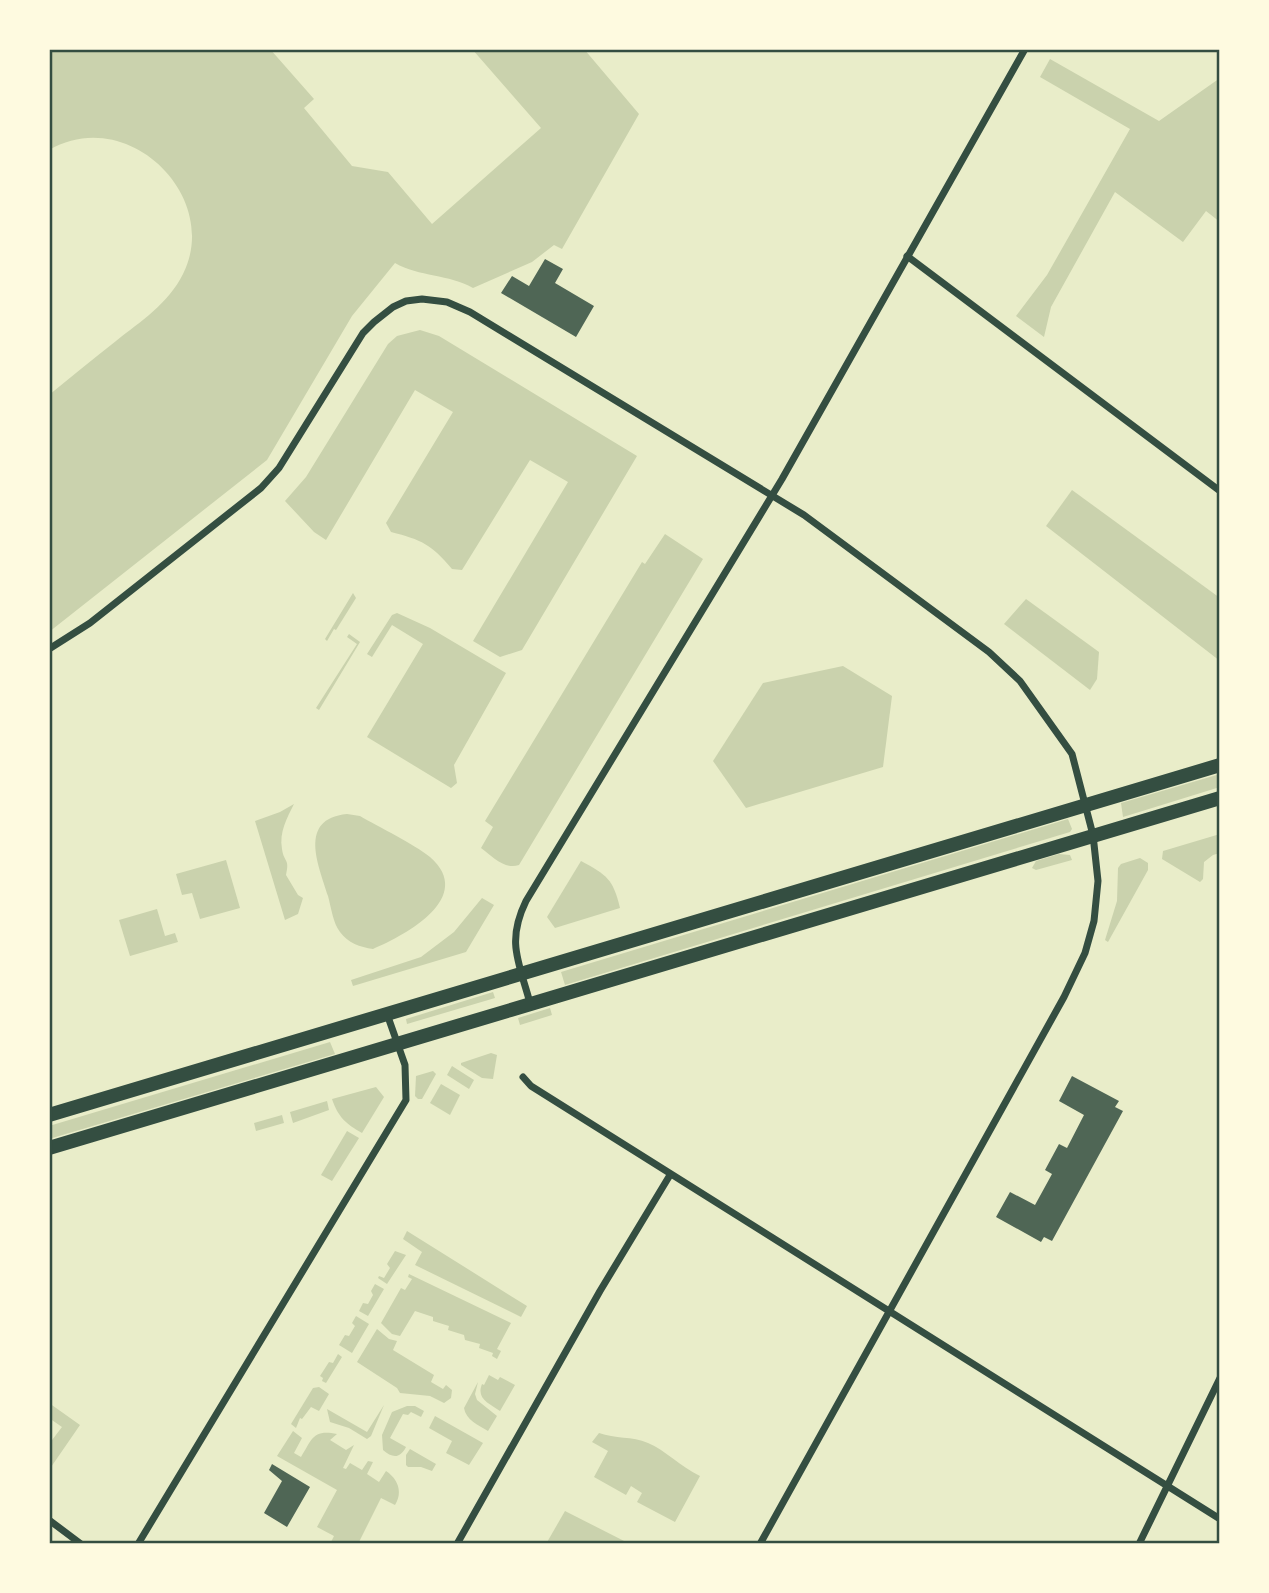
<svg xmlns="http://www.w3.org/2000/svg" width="1269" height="1593" font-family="'Public Sans',sans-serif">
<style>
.green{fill:#cad2ad}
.building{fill:#4f6655}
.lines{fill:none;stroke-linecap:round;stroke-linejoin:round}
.minor{stroke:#344e41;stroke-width:7}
.secondary{stroke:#344e41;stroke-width:14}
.neatline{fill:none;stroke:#344e41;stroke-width:2.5}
</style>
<rect width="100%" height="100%" fill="#e9edc9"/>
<!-- green -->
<g class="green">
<path d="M49 49H270L314 99 304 108 352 166 388 172 432 224 541 128 472 49H584L639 114 562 249 554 245 532 262 473 288C449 274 419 277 395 263L352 316 267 460 49 632V395C71 377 93 359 116 341 141 321 168 304 183 274 222 196 127 104 49 150Z"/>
<path d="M1050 59 1159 121 1220 78V222L1206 211 1183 242 1115 192 1051 307 1044 337 1016 316 1047 275 1130 129 1040 77Z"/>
<path d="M420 330 439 336 637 456 522 650 500 657 473 641 568 482 530 460 462 570 452 569C431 544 422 540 391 532L386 523 453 412 415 390 326 540 314 532 285 501 306 477 388 344 397 336Z"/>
<path d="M1072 490 1220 598V661L1046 526Z"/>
<path d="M665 534 703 559 519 865C504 870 492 856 481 848L493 827 485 821 642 562 645 564Z"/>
<path d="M353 593 356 598 336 630 334 629 327 641 325 639Z"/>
<path d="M1026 599 1099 652 1097 679 1090 690 1004 624Z"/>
<path d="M397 613 430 628 506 673 454 765 457 783 451 788 367 737 423 644 392 625 372 657 367 654 392 615Z"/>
<path d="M349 634 360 642 319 710 316 708 357 644 347 637Z"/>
<path d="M843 666 892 696 883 767 746 808 713 761 763 683Z"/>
<path d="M1220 774V787L1123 817 1121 803Z"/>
<path d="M294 804C287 818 279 832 282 849 284 863 290 858 286 875L298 895 303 898 298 914 285 920 255 821 280 812Z"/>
<path d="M347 814 360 816C379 827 414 844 430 857 476 897 406 935 373 949 360 947 348 943 340 932 333 923 331 907 328 896 319 866 297 819 347 814Z"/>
<path d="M1068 819 1072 829 1070 832 565 985 561 972Z"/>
<path d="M1220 834V853L1213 855 1204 862 1203 879 1200 882 1162 859 1163 851Z"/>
<path d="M1059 854 1070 855 1072 860 1036 870 1032 868 1036 861Z"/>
<path d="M1140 858 1148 863V870L1108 942 1105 940 1117 901 1118 868 1121 864Z"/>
<path d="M226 860 240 908 200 919 192 893 182 895 176 874Z"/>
<path d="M581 861C607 875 613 879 620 908L555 928 547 917Z"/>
<path d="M482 898 494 905 466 952 353 986 351 980 421 957 454 932Z"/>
<path d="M157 909 165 936 175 933 178 942 130 956 119 920Z"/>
<path d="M493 992 495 998 407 1024 406 1019Z"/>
<path d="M550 1008 552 1015 520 1025 518 1018Z"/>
<path d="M330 1042 335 1054 49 1139V1126Z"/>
<path d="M491 1053 497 1055 493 1079 482 1078 461 1065V1063Z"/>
<path d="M452 1066 474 1080 469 1089 447 1075Z"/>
<path d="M433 1071 436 1074 422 1099H418L415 1096 416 1076Z"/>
<path d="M441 1084 460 1095 450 1115 430 1103Z"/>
<path d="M376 1087 384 1097 362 1133C346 1124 338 1117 332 1099Z"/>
<path d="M327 1101 329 1110 293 1123 290 1112Z"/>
<path d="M282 1115 284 1123 256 1131 254 1123Z"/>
<path d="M347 1131 359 1138 332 1181 321 1175Z"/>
<path d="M407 1231 527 1306 521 1317 415 1265 422 1252 403 1239Z"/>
<path d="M395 1251 406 1255 387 1284 378 1278 379 1276 384 1278 390 1268 387 1264Z"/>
<path d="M409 1274 511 1323 497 1349 501 1351 497 1359 492 1356 493 1353 479 1348 480 1344 465 1340 464 1335 448 1330 449 1326 433 1321V1317L415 1311 400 1336 392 1334 381 1323 401 1288 405 1290 412 1279 408 1277Z"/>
<path d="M375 1284 384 1289 368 1316 359 1311 363 1303 368 1304 373 1295 371 1291Z"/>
<path d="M356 1316 369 1324 352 1353 339 1345 345 1335 349 1336 355 1326 352 1323Z"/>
<path d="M377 1329 389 1339 397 1341 393 1350 434 1375 431 1382 443 1389 446 1385 452 1390 451 1398 444 1403 430 1396 400 1393 397 1388 357 1362Z"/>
<path d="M338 1354 342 1357 326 1383 322 1381 323 1378 320 1376 329 1362 333 1363Z"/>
<path d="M489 1375 498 1380 500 1377 515 1385 500 1411C489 1403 476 1399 482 1384L484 1385Z"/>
<path d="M478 1382 475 1394 477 1400 497 1416 488 1431C478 1425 466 1420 464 1408Z"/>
<path d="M319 1387 329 1394 319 1411 311 1407 302 1419 300 1418 296 1428 291 1424 313 1388Z"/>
<path d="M49 1403 80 1425 49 1470V1444L62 1427 49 1418Z"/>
<path d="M384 1405 371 1436 367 1439 349 1428 330 1422 327 1409 367 1432Z"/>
<path d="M407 1406H415L424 1411 421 1417 411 1412 408 1415 403 1414 390 1438 406 1447C400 1459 392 1458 383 1450L382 1435 392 1412Z"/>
<path d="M435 1416 483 1443 469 1465 446 1453 452 1441 429 1428Z"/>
<path d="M293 1431 302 1438 294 1453 301 1457C312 1440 312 1429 337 1434L330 1440 346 1450 354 1445 343 1468 346 1469 350 1463 362 1470 368 1461 373 1462 367 1474 379 1482 386 1471C398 1479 403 1492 395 1505L381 1498 358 1544H330L334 1536 317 1527 337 1490 277 1456Z"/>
<path d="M599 1433C615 1439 632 1436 648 1443 665 1450 681 1467 700 1476L675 1522 637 1502 642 1493 631 1486 626 1495 594 1477 608 1451 592 1442Z"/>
<path d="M410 1449 436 1464 432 1471 421 1467H408L406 1465V1455Z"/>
<path d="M565 1511 630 1544H546Z"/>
</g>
<!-- building -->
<g class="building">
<path d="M545 259 563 269 555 283 594 306 576 337 501 293 512 276 529 286Z"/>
<path d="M1072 1076 1119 1101 1115 1107 1123 1111 1052 1241 1044 1237 1041 1242 996 1217 1010 1192 1035 1205 1052 1174 1045 1170 1059 1144 1067 1148 1084 1115 1059 1101Z"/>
<path d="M272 1464 310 1487 287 1527 264 1513 282 1481 269 1470Z"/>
</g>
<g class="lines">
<!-- minor -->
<g class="minor">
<path d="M907 256 1220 491"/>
<path d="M49 649 90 623 261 488 279 468 363 333 374 322 393 307 406 301 422 299 447 302 470 312 804 515 989 652 1020 681 1072 754 1093 835 1098 881 1094 921 1085 953 1064 997 760 1544"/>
<path d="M530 1003C519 962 506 942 526 901L782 479 1025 49"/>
<path d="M523 1077 531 1086 1220 1519"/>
<path d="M49 1520 81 1544"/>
<path d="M138 1544 406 1100 405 1065 387 1014"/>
<path d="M457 1544 600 1291 670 1175"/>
<path d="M1139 1544 1220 1378"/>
</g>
<!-- secondary -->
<g class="secondary">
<path d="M49 1115 1220 765"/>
<path d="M49 1148 1220 798"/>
</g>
</g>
<!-- border -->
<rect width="1269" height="1593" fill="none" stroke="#fefae0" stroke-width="102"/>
<rect x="51" y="51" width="1167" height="1491" class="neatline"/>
</svg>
